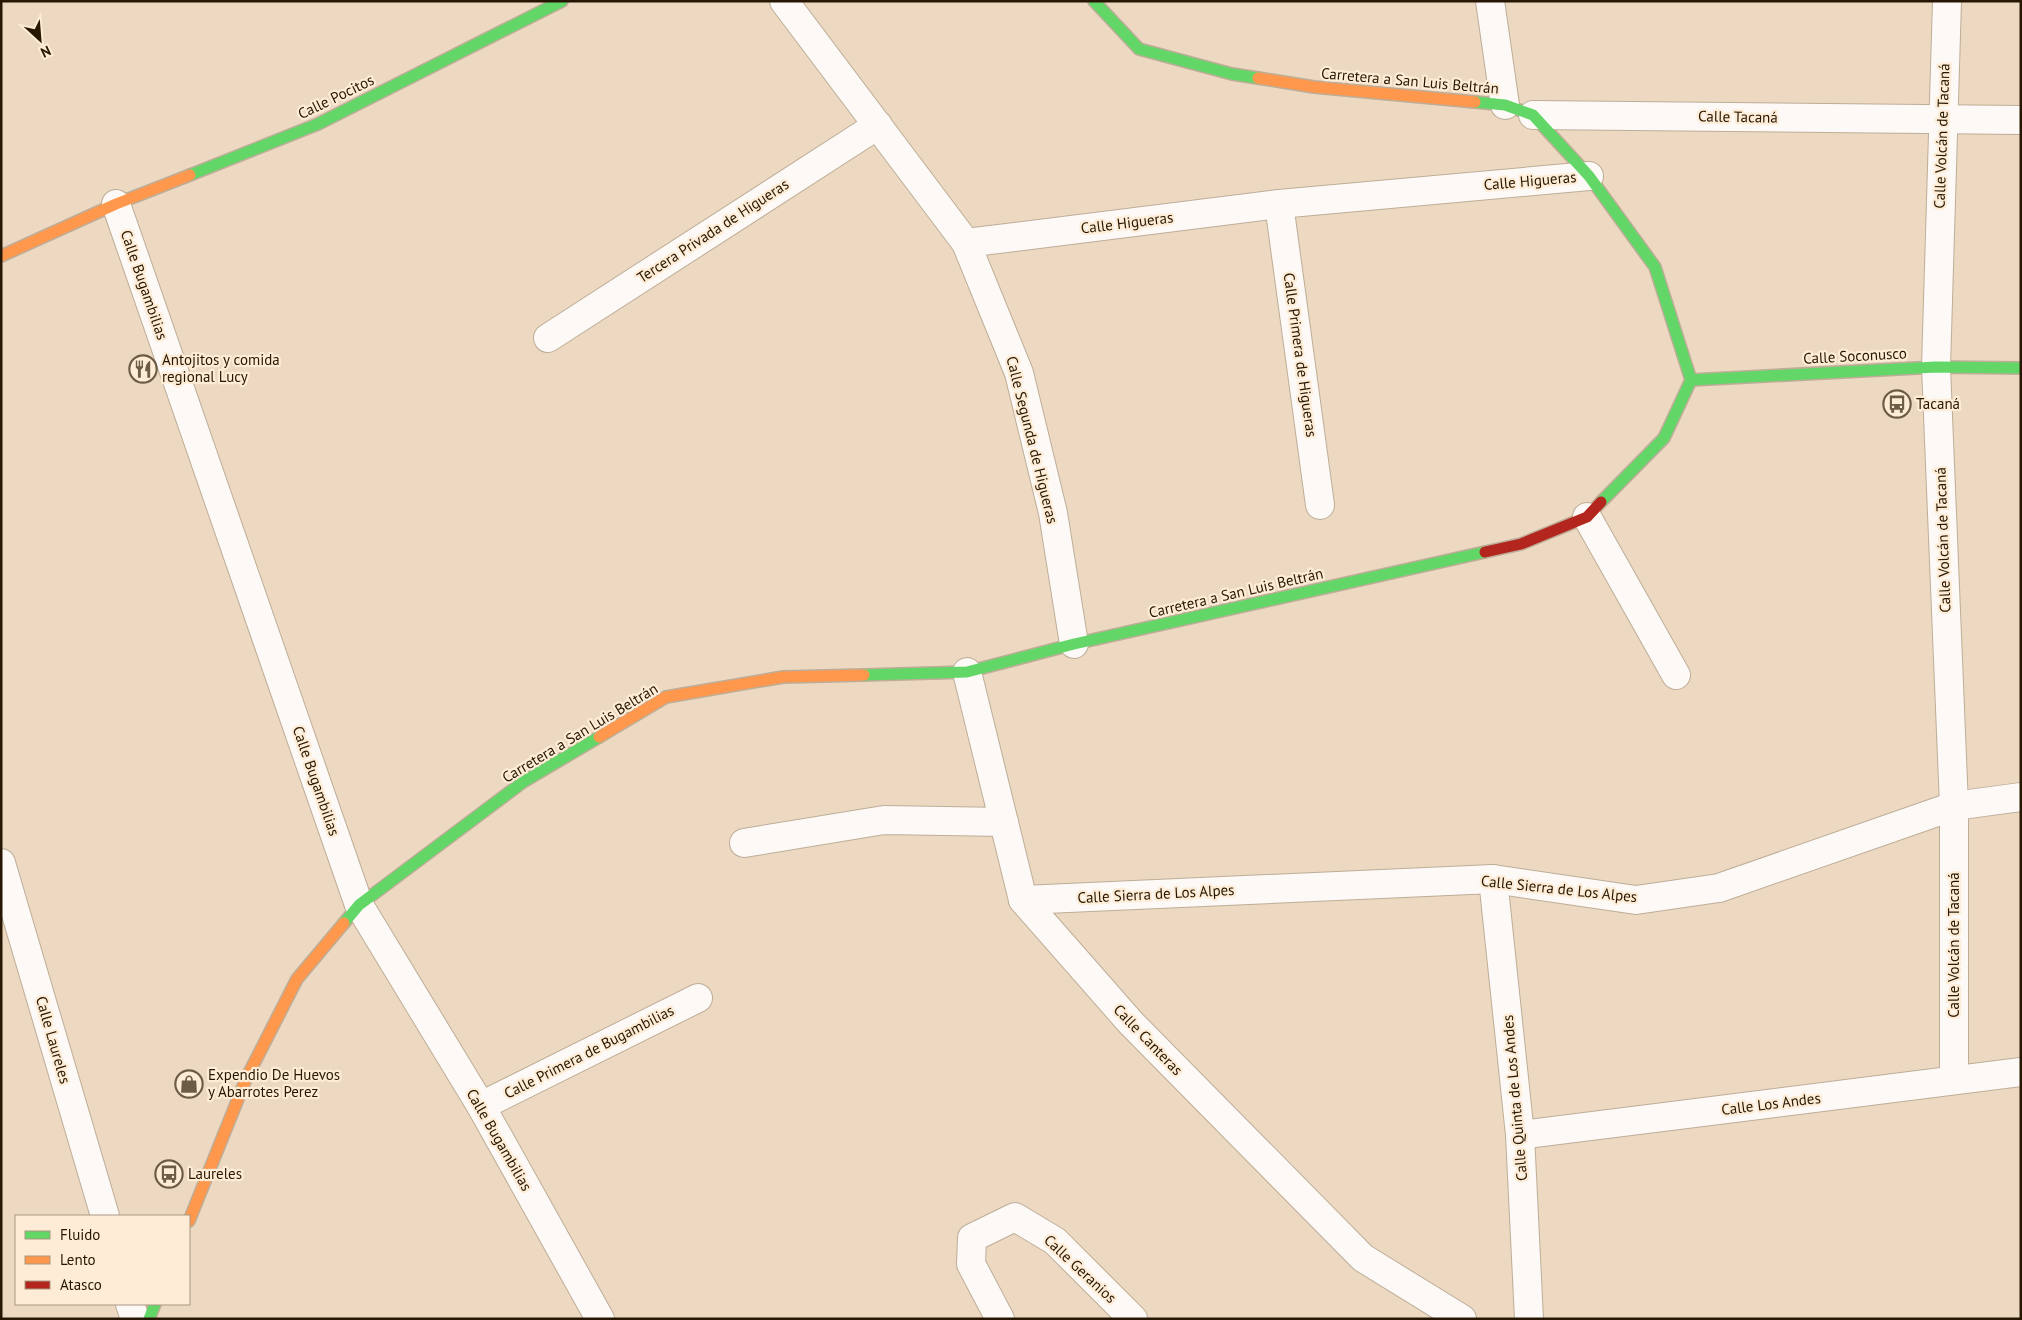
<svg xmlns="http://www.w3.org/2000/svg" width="2022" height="1320" font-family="'PT Sans',sans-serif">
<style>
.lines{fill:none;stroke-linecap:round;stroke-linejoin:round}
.street-casing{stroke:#bead98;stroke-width:30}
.fast-casing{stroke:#bead98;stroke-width:14}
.slow-casing{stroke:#bead98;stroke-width:14}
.jam-casing{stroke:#bead98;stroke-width:14}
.street{stroke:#fcf9f6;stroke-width:28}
.fast{stroke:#63d668;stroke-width:11}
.slow{stroke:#ff974d;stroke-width:11}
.jam{stroke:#b3261e;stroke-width:11}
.labels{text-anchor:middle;stroke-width:4.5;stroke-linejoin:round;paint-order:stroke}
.street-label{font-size:15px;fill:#271702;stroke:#feecd6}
.poi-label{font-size:15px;fill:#271702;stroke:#feecd6;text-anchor:start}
</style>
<rect width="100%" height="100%" fill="#edd9c1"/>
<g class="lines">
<!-- street casing -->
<g class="street-casing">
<g id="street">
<path d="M784 1 966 243 1019 373 1053 513 1074 644"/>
<path d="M1490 1 1505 105"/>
<path d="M1947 1 1936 367 1954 806V1080"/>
<path d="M1533 115 2021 120"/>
<path d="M116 204 359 905 481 1106 600 1319"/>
<path d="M1279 204 1320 505"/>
<path d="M966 243 1279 204 1589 176"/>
<path d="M548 338 878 125"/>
<path d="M1587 517 1676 675"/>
<path d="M967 672 1023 900 1131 1023 1363 1258 1462 1319"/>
<path d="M744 843 884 820 1004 822"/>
<path d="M1 863 105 1216"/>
<path d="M1493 879 1520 1135 1529 1319"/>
<path d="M1023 900 1493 879 1636 900 1719 888 1954 806 2021 797"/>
<path d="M481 1106 698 998"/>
<path d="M1520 1135 2021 1072"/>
<path d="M130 1304 135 1319"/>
<path d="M1000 1319 971 1264 972 1238 1015 1217 1055 1241 1133 1319"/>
</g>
</g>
<!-- fast casing -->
<g class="fast-casing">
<g id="fast">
<path d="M1094 1 1139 49 1232 74 1258 78"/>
<path d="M1475 102 1505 105 1533 115 1589 176 1655 267 1691 380 1664 438 1601 502"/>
<path d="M190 175 318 124 562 1"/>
<path d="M1691 380 1936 367 2021 368"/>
<path d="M864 675 967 672 1074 644 1485 552"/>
<path d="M344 923 359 905 523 782 599 737"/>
<path d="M149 1319 155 1304"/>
</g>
</g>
<!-- slow casing -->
<g class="slow-casing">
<g id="slow">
<path d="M1258 78 1314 87 1475 102"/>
<path d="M1 256 116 204 190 175"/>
<path d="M599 737 666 697 783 677 864 675"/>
<path d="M189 1221 246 1079 297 979 344 923"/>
</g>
</g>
<!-- jam casing -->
<g class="jam-casing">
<path id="jam" d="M1485 552 1521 544 1587 517 1601 502"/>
</g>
<!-- street -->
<use href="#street" class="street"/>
<!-- fast -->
<use href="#fast" class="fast"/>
<!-- slow -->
<use href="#slow" class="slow"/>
<!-- jam -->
<use href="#jam" class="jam"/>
</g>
<!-- icons -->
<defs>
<g id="restaurant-ring" transform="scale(1.4375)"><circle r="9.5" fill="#feecd6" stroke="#6c5b45" stroke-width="1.5"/><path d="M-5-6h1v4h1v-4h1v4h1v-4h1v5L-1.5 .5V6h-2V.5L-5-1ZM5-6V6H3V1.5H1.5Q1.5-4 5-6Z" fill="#6c5b45"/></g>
<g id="bus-ring" transform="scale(1.4375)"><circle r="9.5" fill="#feecd6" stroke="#6c5b45" stroke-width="1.5"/><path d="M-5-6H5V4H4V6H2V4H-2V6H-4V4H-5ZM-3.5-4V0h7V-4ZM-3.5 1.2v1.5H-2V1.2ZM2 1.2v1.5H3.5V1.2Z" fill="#6c5b45"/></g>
<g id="shop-ring" transform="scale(1.4375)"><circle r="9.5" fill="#feecd6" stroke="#6c5b45" stroke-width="1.5"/><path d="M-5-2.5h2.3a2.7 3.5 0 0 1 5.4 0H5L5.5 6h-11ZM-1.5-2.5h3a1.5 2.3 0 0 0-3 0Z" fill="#6c5b45"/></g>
</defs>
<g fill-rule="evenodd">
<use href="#restaurant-ring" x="143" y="369"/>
<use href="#bus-ring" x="1897" y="404"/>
<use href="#shop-ring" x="189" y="1084"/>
<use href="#bus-ring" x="169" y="1174"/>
</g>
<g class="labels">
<!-- street labels -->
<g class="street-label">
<text transform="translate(1410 81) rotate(5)" y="5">Carretera a San Luis Beltrán</text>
<text transform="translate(336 97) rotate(-26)" y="5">Calle Pocitos</text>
<text transform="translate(1738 117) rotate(1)" y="5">Calle Tacaná</text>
<text transform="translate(1942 136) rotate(-88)" y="5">Calle Volcán de Tacaná</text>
<text transform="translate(1530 181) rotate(-5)" y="5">Calle Higueras</text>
<text transform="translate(1127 223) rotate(-7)" y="5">Calle Higueras</text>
<text transform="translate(713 231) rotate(-33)" y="5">Tercera Privada de Higueras</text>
<text transform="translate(144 285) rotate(71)" y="5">Calle Bugambilias</text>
<text transform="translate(1300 355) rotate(82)" y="5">Calle Primera de Higueras</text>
<text transform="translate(1855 356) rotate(-3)" y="5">Calle Soconusco</text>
<text transform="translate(1032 440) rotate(76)" y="5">Calle Segunda de Higueras</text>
<text transform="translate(1943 540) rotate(-92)" y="5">Calle Volcán de Tacaná</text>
<text transform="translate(1236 593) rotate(-13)" y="5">Carretera a San Luis Beltrán</text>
<text transform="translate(580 733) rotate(-31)" y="5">Carretera a San Luis Beltrán</text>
<text transform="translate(316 781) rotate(71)" y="5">Calle Bugambilias</text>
<text transform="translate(1559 889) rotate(6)" y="5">Calle Sierra de Los Alpes</text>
<text transform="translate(1156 894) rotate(-3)" y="5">Calle Sierra de Los Alpes</text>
<text transform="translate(1954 945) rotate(-90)" y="5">Calle Volcán de Tacaná</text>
<text transform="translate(53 1040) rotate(74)" y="5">Calle Laureles</text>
<text transform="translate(1148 1040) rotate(46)" y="5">Calle Canteras</text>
<text transform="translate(589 1052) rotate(-27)" y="5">Calle Primera de Bugambilias</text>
<text transform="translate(1515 1098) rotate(-95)" y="5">Calle Quinta de Los Andes</text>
<text transform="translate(1771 1104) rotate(-7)" y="5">Calle Los Andes</text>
<text transform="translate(499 1140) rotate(60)" y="5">Calle Bugambilias</text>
<text transform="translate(1080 1269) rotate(43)" y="5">Calle Geranios</text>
</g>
<!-- poi labels -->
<g class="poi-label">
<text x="162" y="365">Antojitos y comida<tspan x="162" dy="17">regional Lucy</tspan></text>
<text x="1916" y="409">Tacaná</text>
<text x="208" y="1080">Expendio De Huevos<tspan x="208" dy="17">y Abarrotes Perez</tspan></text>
<text x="188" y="1179">Laureles</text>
</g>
</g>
<!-- border -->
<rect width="2022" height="1320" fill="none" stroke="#271702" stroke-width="5"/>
<!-- legend -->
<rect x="15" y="1215" width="175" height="90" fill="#feecd6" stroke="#a89781"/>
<rect x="25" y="1231" width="25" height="8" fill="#63d668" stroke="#a89781"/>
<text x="60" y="1240" font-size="15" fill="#271702">Fluido</text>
<rect x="25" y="1256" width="25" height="8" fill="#ff974d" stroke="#a89781"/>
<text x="60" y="1265" font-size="15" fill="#271702">Lento</text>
<rect x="25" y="1281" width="25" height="8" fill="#b3261e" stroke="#a89781"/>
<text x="60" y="1290" font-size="15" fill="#271702">Atasco</text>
<!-- north arrow -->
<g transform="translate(40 40) rotate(154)" stroke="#feecd6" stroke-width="4" paint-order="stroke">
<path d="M0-4L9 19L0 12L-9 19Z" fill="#271702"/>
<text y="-8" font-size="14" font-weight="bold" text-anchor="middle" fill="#271702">N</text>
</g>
</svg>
